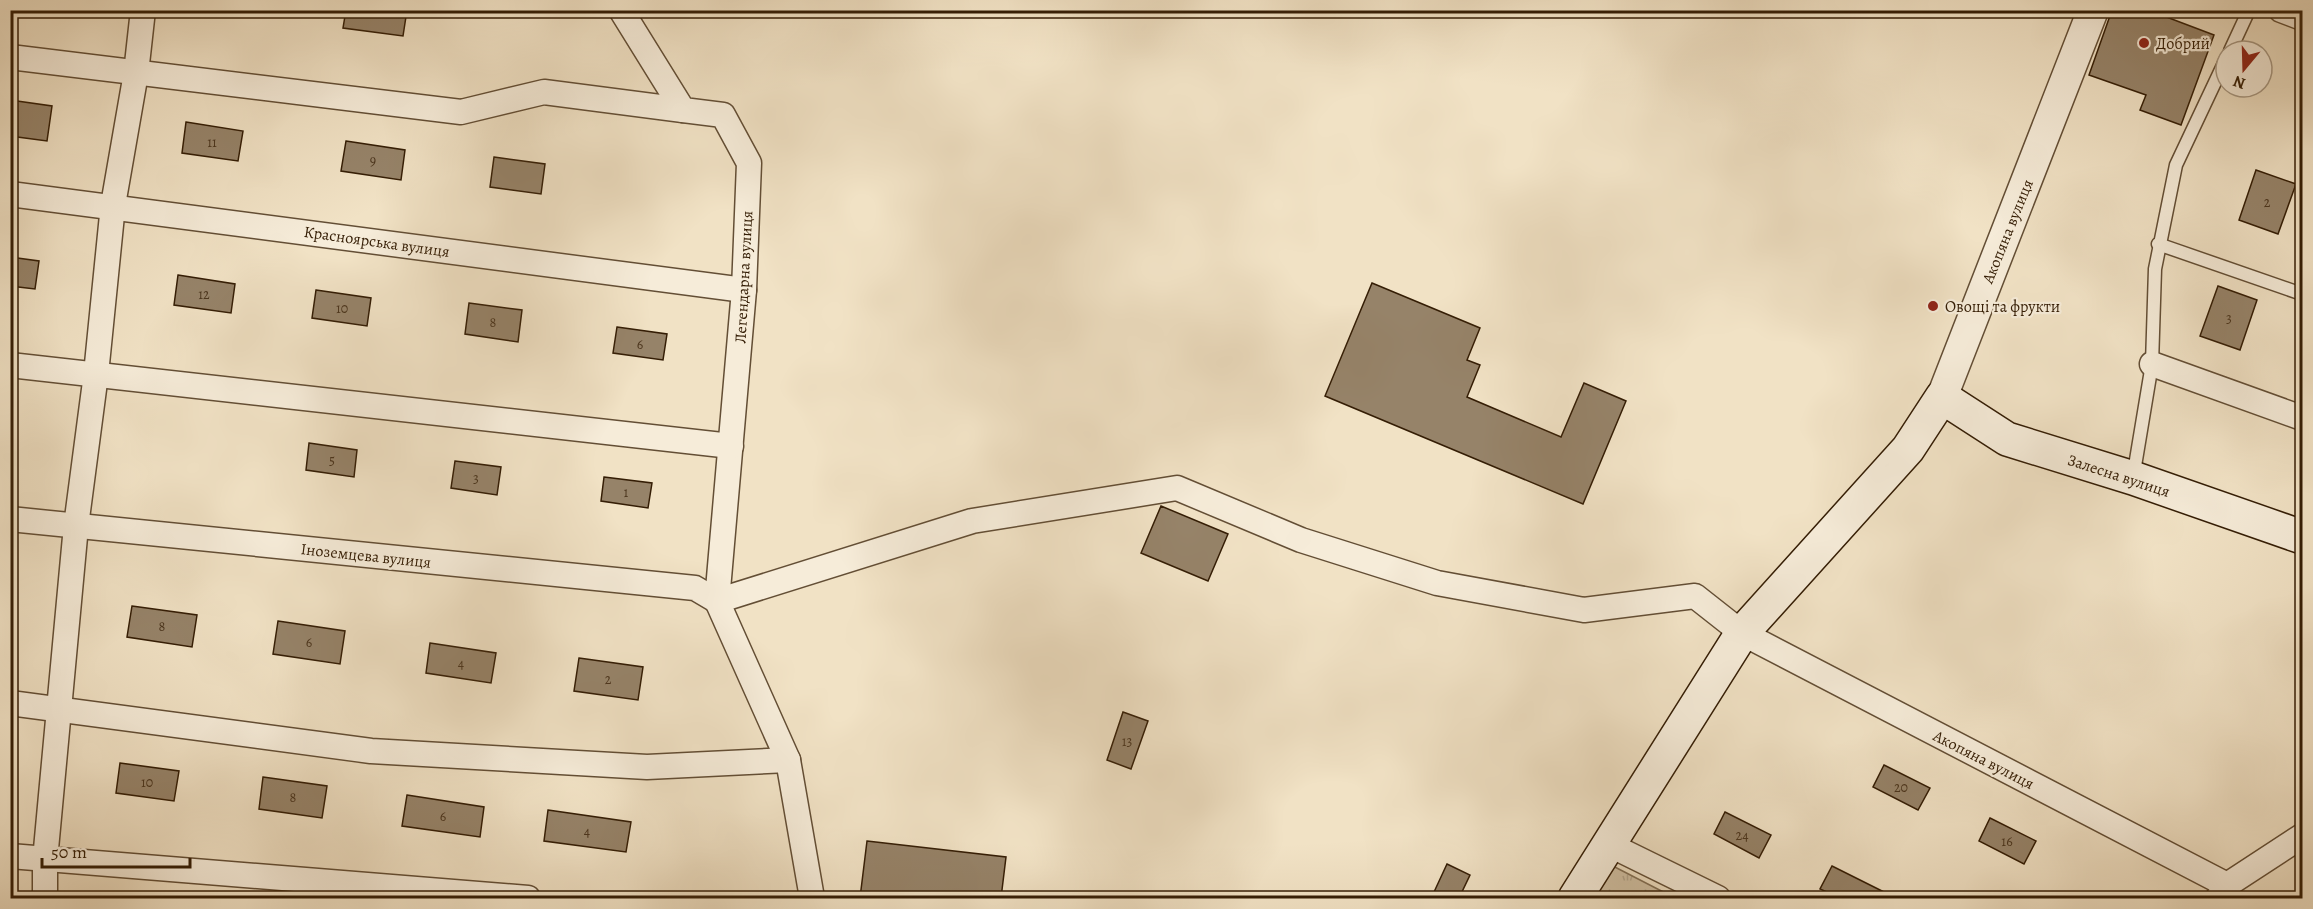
<svg xmlns="http://www.w3.org/2000/svg" width="2313" height="909" font-family="Alegreya,serif">
<style>
.park{fill:url(#park-tufts);stroke:#826f54;stroke-width:1.5}
.building{fill:#968369;stroke:#341d05;stroke-width:1.5}
.lines{fill:none;stroke-linecap:round;stroke-linejoin:round}
.service-casing{stroke:#634e35;stroke-width:15}
.minor-casing{stroke:#634e35;stroke-width:27}
.tertiary-casing{stroke:#634e35;stroke-width:33}
.secondary-casing{stroke:#341d05;stroke-width:36}
.service{stroke:#f6ecd9;stroke-width:12}
.minor{stroke:#f6ecd9;stroke-width:24}
.tertiary{stroke:#f6ecd9;stroke-width:30}
.secondary{stroke:#f6ecd9;stroke-width:33}
.poi-dot{fill:#8f2418;stroke:#f6ecd9;stroke-width:2}
.labels{text-anchor:middle;stroke-width:4.5;stroke-linejoin:round;paint-order:stroke}
.number-label{font-size:14px;fill:#4c361e}
.poi-label{font-size:16px;fill:#341d05;stroke:#f6ecd9;text-anchor:start}
.street-label{font-size:16px;fill:#341d05;stroke:#f6ecd9}
</style>
<defs>
<pattern id="park-tufts" width="24" height="20" patternUnits="userSpaceOnUse" patternTransform="scale(1.5)"><rect width="24" height="20" fill="#d1c1a4"/><path d="M3 7l-1-3M5 7V3M7 7l1-3M15 17l-1-3M17 17v-4M19 17l1-3" fill="none" stroke="#b4a58c"/></pattern>
</defs>
<rect width="100%" height="100%" fill="#f1e2c5"/>
<filter id="stains"><feTurbulence type="fractalNoise" baseFrequency=".00333" numOctaves="4"/><feColorMatrix values="0 0 0 0 .2 0 0 0 0 .09 0 0 0 0 .02 0 0 0 .5 -.17"/></filter>
<radialGradient id="worn" r=".72"><stop offset=".6" stop-color="#630" stop-opacity="0"/><stop offset="1" stop-color="#630" stop-opacity=".3"/></radialGradient>
<!-- park -->
<path class="park" d="M1609 864 1675 898H1587Z"/>
<!-- building -->
<g class="building">
<path d="M346 10H407L403 36 343 28Z"/>
<path d="M2112 10H2148L2214 35 2181 125 2140 110 2146 95 2089 75Z"/>
<path d="M10 100 52 106 47 141 10 136Z"/>
<path d="M186 122 243 131 238 161 182 153Z"/>
<path d="M346 141 405 150 401 180 341 171Z"/>
<path d="M494 157 545 164 541 194 490 187Z"/>
<path d="M2256 170 2296 184 2278 234 2239 220Z"/>
<path d="M10 257 39 261 35 289 10 286Z"/>
<path d="M178 275 235 284 231 313 174 305Z"/>
<path d="M1372 283 1480 328 1467 360 1480 365 1467 397 1561 437 1584 383 1626 401 1583 504 1325 396Z"/>
<path d="M2218 286 2257 300 2240 350 2200 336Z"/>
<path d="M316 290 371 298 367 326 312 318Z"/>
<path d="M469 303 522 310 518 342 465 334Z"/>
<path d="M617 327 667 334 663 360 613 353Z"/>
<path d="M309 443 357 450 354 477 306 470Z"/>
<path d="M455 461 501 467 497 495 451 488Z"/>
<path d="M604 477 652 483 648 508 601 501Z"/>
<path d="M1161 506 1228 534 1208 581 1141 553Z"/>
<path d="M132 606 197 615 192 647 127 637Z"/>
<path d="M278 621 345 631 340 664 273 654Z"/>
<path d="M430 643 496 653 491 683 426 673Z"/>
<path d="M579 658 643 667 638 700 574 691Z"/>
<path d="M1123 712 1148 721 1131 769 1107 760Z"/>
<path d="M120 763 179 771 174 801 116 793Z"/>
<path d="M1884 765 1930 788 1918 810 1873 787Z"/>
<path d="M263 777 327 786 322 818 259 809Z"/>
<path d="M407 795 484 807 480 837 402 826Z"/>
<path d="M548 810 631 822 626 852 544 841Z"/>
<path d="M1725 812 1771 835 1759 858 1714 834Z"/>
<path d="M1990 818 2036 841 2024 864 1979 841Z"/>
<path d="M867 841 1006 857 1001 898H860Z"/>
<path d="M1447 864 1470 875 1459 898H1448L1434 892Z"/>
<path d="M1832 866 1896 898H1840L1820 889Z"/>
</g>
<g class="lines">
<!-- service casing -->
<g class="service-casing">
<g id="service">
<path d="M2230 51 2249 10"/>
<path d="M2158 244 2302 294"/>
<path d="M2133 478 2152 364 2155 269 2176 165 2226 59"/>
</g>
</g>
<!-- minor casing -->
<g class="minor-casing">
<g id="minor">
<path d="M621 10 683 110 723 115 749 163 744 290 717 601"/>
<path d="M2281 10 2302 18"/>
<path d="M10 57 461 112 544 92 683 110"/>
<path d="M10 194 744 290"/>
<path d="M2152 364 2302 418"/>
<path d="M10 365 731 446"/>
<path d="M10 519 695 588 717 601"/>
<path d="M717 601 972 521 1177 488 1301 540 1437 583 1584 610 1695 596 1742 633 2227 885"/>
<path d="M717 601 788 760 812 898"/>
<path d="M10 703 371 751 647 767 788 760"/>
<path d="M1610 845 1718 898"/>
<path d="M10 856 528 898"/>
<path d="M45 898V860L76 526 96 374 113 205 136 73 143 10"/>
<path d="M2218 898 2227 885 2302 836"/>
</g>
</g>
<!-- tertiary casing -->
<g class="tertiary-casing">
<path id="tertiary" d="M1942 397 2093 10"/>
</g>
<!-- secondary casing -->
<g class="secondary-casing">
<path id="secondary" d="M1575 898 1742 633 1908 449 1942 397 2007 439 2133 478 2302 537"/>
</g>
<!-- service -->
<use href="#service" class="service"/>
<!-- minor -->
<use href="#minor" class="minor"/>
<!-- tertiary -->
<use href="#tertiary" class="tertiary"/>
<!-- secondary -->
<use href="#secondary" class="secondary"/>
</g>
<!-- markers -->
<g class="poi-dot">
<circle cx="2144" cy="43" r="6"/>
<circle cx="1933" cy="306" r="6"/>
</g>
<g class="labels">
<!-- number labels -->
<g class="number-label">
<text x="212" y="147">11</text>
<text x="373" y="165">9</text>
<text x="2267" y="207">2</text>
<text x="204" y="299">12</text>
<text x="342" y="313">10</text>
<text x="2229" y="323">3</text>
<text x="493" y="327">8</text>
<text x="640" y="349">6</text>
<text x="332" y="465">5</text>
<text x="476" y="483">3</text>
<text x="626" y="497">1</text>
<text x="162" y="631">8</text>
<text x="309" y="647">6</text>
<text x="461" y="668">4</text>
<text x="608" y="684">2</text>
<text x="1127" y="746">13</text>
<text x="147" y="787">10</text>
<text x="1901" y="792">20</text>
<text x="293" y="802">8</text>
<text x="443" y="821">6</text>
<text x="587" y="836">4</text>
<text x="1742" y="840">24</text>
<text x="2007" y="846">16</text>
</g>
<!-- poi labels -->
<g class="poi-label">
<text x="2156" y="49">Добрий</text>
<text x="1945" y="312">Овощі та фрукти</text>
</g>
<!-- street labels -->
<g class="street-label">
<text transform="translate(2007 231) rotate(-68)" y="6">Акопяна вулиця</text>
<text transform="translate(377 241) rotate(8)" y="6">Красноярська вулиця</text>
<text transform="translate(743 277) rotate(-87)" y="6">Легендарна вулиця</text>
<text transform="translate(2119 475) rotate(18)" y="6">Залесна вулиця</text>
<text transform="translate(366 555) rotate(6)" y="6">Іноземцева вулиця</text>
<text transform="translate(1984 759) rotate(27)" y="6">Акопяна вулиця</text>
</g>
</g>
<!-- margin -->
<rect width="2313" height="909" fill="none" stroke="#f1e2c5" stroke-width="36"/>
<rect x="12" y="12" width="2289" height="885" fill="none" stroke="#341d05" stroke-width="3"/>
<rect x="18" y="18" width="2277" height="873" fill="none" stroke="#341d05" stroke-width="1.5"/>
<!-- north arrow -->
<g transform="translate(2244 69) rotate(199)"><circle r="28" fill="#f6ecd9" stroke="#a89984" stroke-width="1.5"/>
<path d="M0-4.5L10 22L0 15L-10 22Z" fill="#8f2418"/>
<text y="-9" font-size="16" font-weight="bold" text-anchor="middle" fill="#341d05">N</text>
</g>
<!-- scale -->
<path d="M42 858v9h148v-9" fill="none" stroke="#341d05" stroke-width="3"/>
<text x="51" y="858" font-size="18" fill="#341d05" stroke="#f6ecd9" stroke-width="4.5" paint-order="stroke">50 m</text>
<rect width="100%" height="100%" filter="url(#stains)"/>
<rect width="100%" height="100%" fill="url(#worn)"/>
</svg>
